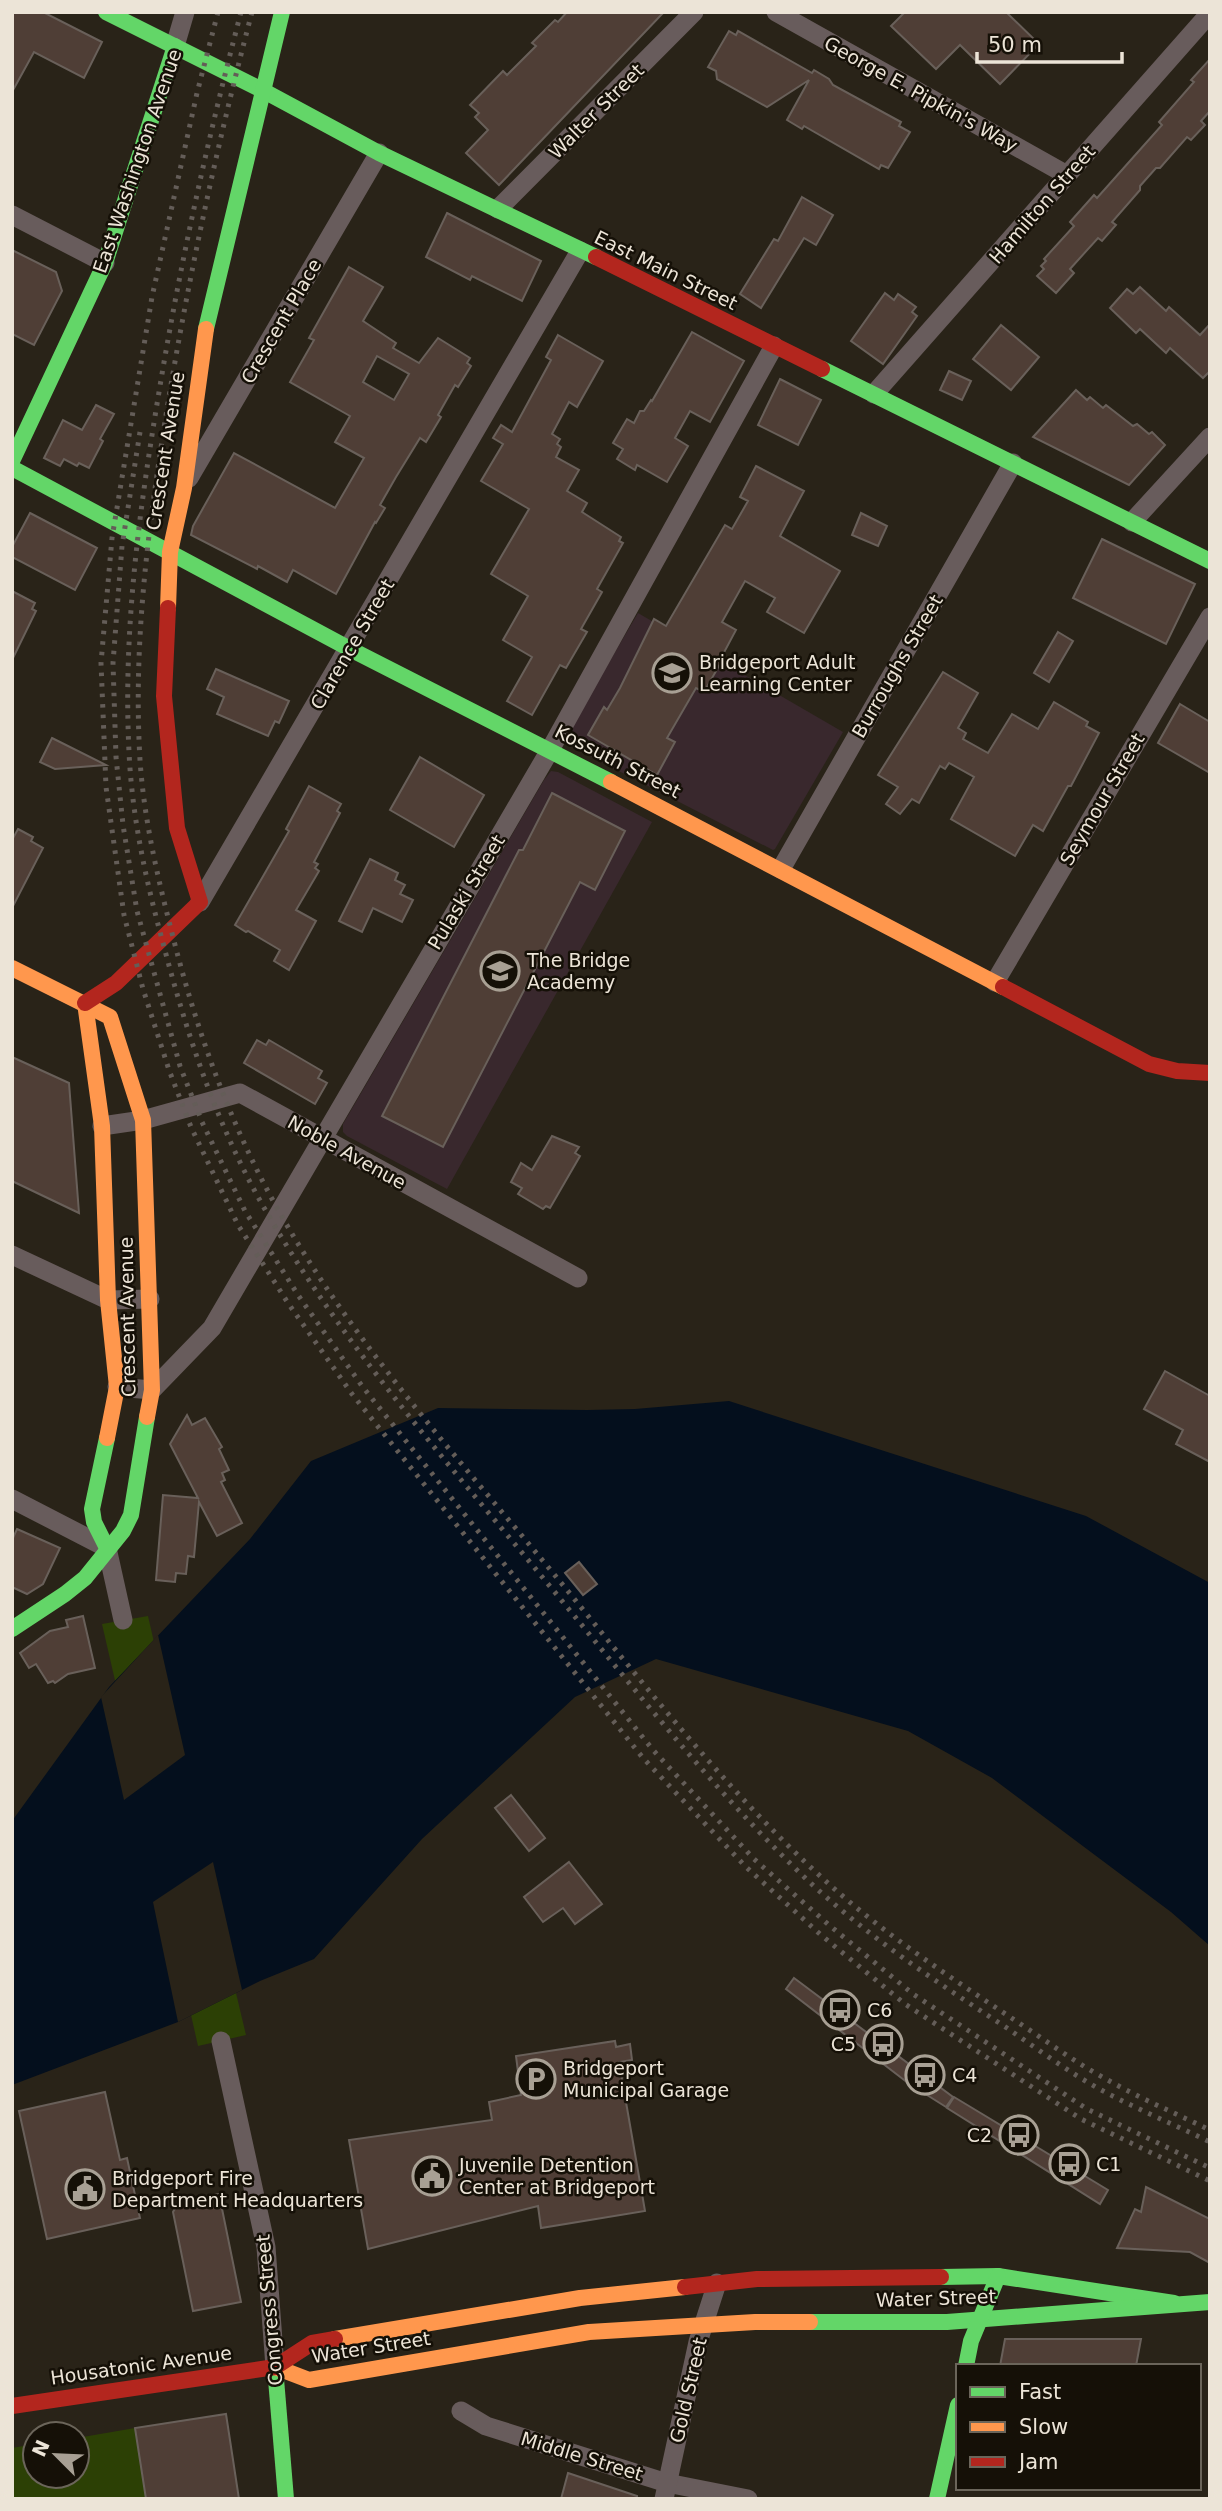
<svg xmlns="http://www.w3.org/2000/svg" width="1222" height="2511" font-family="'DejaVu Sans',sans-serif">
<style>
.education{fill:#39282d}
.green{fill:#2c4005}
.water{fill:#040f1d}
.pier{fill:#292318}
.building{fill:#4f3e36;stroke:#69605a;stroke-width:2;fill-rule:evenodd}
.lines{fill:none;stroke-linecap:round;stroke-linejoin:round}
.street{stroke:#685c5c;stroke-width:19}
.fast{stroke:#63d668;stroke-width:16}
.slow{stroke:#ff974d;stroke-width:16}
.jam{stroke:#b3261e;stroke-width:16}
.rail{stroke:#645d58;stroke-width:5;stroke-dasharray:3.5 7;stroke-linecap:butt}
.labels{text-anchor:middle;stroke-width:5;stroke-linejoin:round;paint-order:stroke}
.street-label{font-size:19px;fill:#ece4d7;stroke:#151007}
.poi-label{font-size:19px;fill:#ece4d7;stroke:#151007;text-anchor:start}
</style>
<rect width="100%" height="100%" fill="#292318"/>
<!-- education -->
<g class="education">
<path d="M638 613 843 732 775 849 773 850 568 745 566 739 568 732Z"/>
<path d="M551 771 558 772 652 822 447 1189 347 1136 343 1132V1124L544 780Z"/>
</g>
<!-- green -->
<g class="green">
<path d="M148 1616 180 1756 140 1789 102 1624Z"/>
<path d="M206 1867 246 2035 198 2046 165 1899Z"/>
<path d="M135 2428 146 2499H12V2448L35 2444V2476H77V2438Z"/>
</g>
<!-- water -->
<path class="water" d="M729 1401 1086 1516 1210 1583V1946L1171 1912 992 1778 908 1731 656 1659 575 1697 422 1839 314 1959 260 1981 178 2022 12 2085V1821L109 1687 250 1539 311 1461 438 1408 587 1410 635 1409Z"/>
<!-- pier -->
<g class="pier">
<path d="M158 1635 185 1755 124 1800 101 1697Z"/>
<path d="M213 1862 242 1990 178 2022 153 1902Z"/>
</g>
<!-- building -->
<g class="building">
<path d="M12 12H43L102 42 84 78 34 52 12 92Z"/>
<path d="M567 12H664L499 185 466 153 488 130 475 117 479 113 470 105 503 71 507 75 536 46 532 43 555 20 558 22Z"/>
<path d="M905 12H1006L1039 44 1000 84 960 45 936 69 891 26Z"/>
<path d="M729 31 736 35 738 31 812 73 814 70 829 79 833 85 901 122 899 126 910 132 888 168 881 165 879 169 804 126 802 129 787 120 809 80 767 107 717 79 716 71 708 67Z"/>
<path d="M1210 59V111L1201 121 1205 125 1191 140 1187 137 1160 168H1156L1140 186V190L1112 222 1116 225 1102 241 1098 238 1070 269 1074 273 1056 293 1037 276 1044 269 1041 266 1046 261 1044 259 1074 226 1070 222 1094 195 1097 198 1162 125 1159 122 1194 82 1191 80Z"/>
<path d="M802 197 833 215 816 245 804 238 761 308 740 294 774 239 778 241Z"/>
<path d="M447 213 541 261 522 301 472 276 470 280 426 257Z"/>
<path d="M12 250 56 272 62 291 34 345 12 334Z"/>
<path d="M349 267 383 287 363 321 396 343 393 348 419 363 438 338 470 358 467 363 471 366 458 387 455 385 438 415 441 417 426 442 420 438 396 477 380 505 385 508 376 523 375 522 336 594 293 570 287 582 258 566 257 569 191 535 193 526 234 453 335 508 364 458 335 442 350 416 290 382 314 340 309 338ZM377 356 409 374 394 400 363 382Z"/>
<path d="M1140 287 1166 311 1169 307 1200 335 1210 324V371L1203 378 1170 348 1166 353 1140 329 1136 333 1110 308 1127 289 1133 294Z"/>
<path d="M885 293 894 300 898 294 916 307 912 312 917 316 883 364 851 341Z"/>
<path d="M1001 325 1039 357 1011 390 973 359Z"/>
<path d="M692 332 744 361 710 422 690 411 675 438 688 446 667 482 637 465 635 470 617 459 623 449 613 443 627 419 634 423 640 411H644L651 400 652 401Z"/>
<path d="M558 335 603 361 577 407 569 402 552 434 560 439 557 444 561 447 556 457 579 470 567 491 587 503 582 512 621 537 619 541 623 543 597 589 602 592 581 629 587 632 566 668 560 665 532 715 507 701 532 657 503 640 528 596 491 574 529 509 481 481 503 444 493 438 501 425 512 432 551 360 546 357Z"/>
<path d="M949 371 971 381 962 400 940 390Z"/>
<path d="M780 379 821 400 798 445 758 425Z"/>
<path d="M1076 390 1087 400 1090 397 1103 408 1106 405 1133 426 1137 424 1149 434 1152 432 1165 445 1129 485 1033 437Z"/>
<path d="M96 405 114 414 100 439 103 441 89 468 79 463 77 466 64 459 60 466 44 458 63 420 82 430Z"/>
<path d="M756 466 804 491 780 536 840 571 804 633 767 612 775 598 745 581 722 622 736 630 721 658 723 659 704 692 696 688 667 738 675 742 657 775 588 735 604 707 607 710 620 688 654 619 666 626 725 525 732 529 748 501 740 497Z"/>
<path d="M30 513 97 548 75 590 12 557V547Z"/>
<path d="M861 513 887 526 878 546 852 535Z"/>
<path d="M1102 539 1195 584 1166 644 1073 598Z"/>
<path d="M12 591 35 603 32 609 36 611 12 660Z"/>
<path d="M1058 632 1073 641 1049 682 1034 673Z"/>
<path d="M216 669 289 701 279 723 275 721 268 736 217 714 224 697 207 689Z"/>
<path d="M943 672 978 693 958 728 966 733 963 739 988 753 1012 714 1038 729 1054 702 1088 722 1086 726 1099 733 1071 786H1068L1043 831 1033 825 1015 856 951 819 974 777 949 763 945 769 940 766 919 803 912 799 900 814 886 804 898 787 878 775Z"/>
<path d="M1180 704 1210 722V773L1158 743Z"/>
<path d="M52 738 106 765 55 769 40 762Z"/>
<path d="M420 757 484 795 454 847 390 810Z"/>
<path d="M309 786 341 804 337 811 340 813 314 862 318 864 315 868 319 871 296 910 316 921 289 970 274 961 280 950 248 931 246 932 235 925 289 831 286 829Z"/>
<path d="M552 793 625 831 595 890 580 882 443 1147 382 1116 519 850H523Z"/>
<path d="M18 829 33 837 31 841 43 848 12 908V840Z"/>
<path d="M370 859 398 873 395 880 405 885 400 894 413 900 402 922 373 908 362 932 339 921Z"/>
<path d="M257 1040 266 1045 269 1040 322 1071 318 1078 327 1083 315 1104 244 1063Z"/>
<path d="M12 1057 69 1083 79 1213 12 1181Z"/>
<path d="M552 1136 579 1147 575 1153 580 1156 550 1208 546 1206 543 1209 518 1194 522 1188 511 1182 521 1163 532 1170Z"/>
<path d="M1165 1371 1210 1396V1462L1176 1444 1183 1430 1144 1409Z"/>
<path d="M187 1415 192 1425 205 1418 222 1447 219 1449 229 1470 222 1473 225 1480 221 1482 242 1523 217 1536 199 1502 194 1557 188 1556 186 1574 176 1573 175 1582 156 1580 163 1495 198 1498 170 1444Z"/>
<path d="M17 1529 60 1548 43 1584 27 1594 12 1587V1540Z"/>
<path d="M579 1562 597 1584 583 1595 565 1573Z"/>
<path d="M83 1616 95 1668 68 1674 55 1683 53 1681 48 1683 36 1664 29 1668 20 1653 50 1631 68 1627 66 1620Z"/>
<path d="M511 1795 545 1838 529 1851 495 1808Z"/>
<path d="M569 1862 602 1904 575 1924 563 1908 543 1922 524 1897Z"/>
<path d="M794 1978 953 2097 946 2107 908 2083 786 1989Z"/>
<path d="M615 2041 616 2047 630 2044 632 2060 619 2062 645 2211 541 2228 538 2206 368 2249 349 2140 492 2120 489 2102 521 2095 516 2056Z"/>
<path d="M105 2092 120 2160 127 2158 140 2218 47 2239 19 2111Z"/>
<path d="M954 2097 1108 2190 1100 2204 947 2108Z"/>
<path d="M1146 2187 1210 2219V2263L1190 2252 1117 2248 1135 2209 1141 2212Z"/>
<path d="M219 2194 241 2302 193 2311 173 2212 179 2202Z"/>
<path d="M1005 2339H1141L1136 2366H1000Z"/>
<path d="M226 2414 239 2499H146L135 2428Z"/>
<path d="M568 2473 637 2496V2499H561Z"/>
</g>
<g class="lines">
<!-- street -->
<g class="street">
<path d="M776 12 1067 175"/>
<path d="M175 46 185 12"/>
<path d="M498 209 694 12"/>
<path d="M12 215 105 263"/>
<path d="M874 394 1210 13"/>
<path d="M189 478 379 153"/>
<path d="M1132 522 1210 437"/>
<path d="M781 869 1013 463"/>
<path d="M200 902 580 251"/>
<path d="M995 982 1210 617"/>
<path d="M102 1126 143 1120 240 1093 578 1278"/>
<path d="M12 1255 108 1300 150 1299"/>
<path d="M117 1387 152 1390 212 1328 550 750 774 346"/>
<path d="M12 1499 107 1548 123 1620"/>
<path d="M221 2041 266 2247 275 2367"/>
<path d="M461 2411 486 2426 667 2483 748 2499"/>
<path d="M664 2499 698 2342 717 2283"/>
</g>
<!-- fast -->
<g class="fast">
<path d="M106 12 262 90 379 153 596 257"/>
<path d="M206 329 282 12"/>
<path d="M822 369 1210 561"/>
<path d="M12 461 105 263 175 46"/>
<path d="M12 468 350 649 611 782"/>
<path d="M107 1438 92 1509 94 1522 107 1548"/>
<path d="M12 1629 65 1594 85 1578 123 1531 131 1515 147 1417"/>
<path d="M941 2277 998 2276 1174 2303"/>
<path d="M810 2322H947L1210 2302"/>
<path d="M966 2366 971 2341 998 2276"/>
<path d="M275 2367 286 2499"/>
<path d="M937 2499 958 2405"/>
</g>
<!-- slow -->
<g class="slow">
<path d="M168 608 170 552 184 488 206 329"/>
<path d="M611 782 1003 987"/>
<path d="M12 968 110 1017 143 1120 152 1390 147 1417"/>
<path d="M85 1003 102 1126 108 1300 117 1387 107 1438"/>
<path d="M335 2339 580 2298 685 2287"/>
<path d="M275 2367 309 2380 589 2332 755 2322H810"/>
</g>
<!-- jam -->
<g class="jam">
<path d="M596 257 822 369"/>
<path d="M1003 987 1149 1064 1177 1071 1210 1073"/>
<path d="M85 1003 116 983 200 902 177 828 164 696 168 608"/>
<path d="M685 2287 757 2279 941 2277"/>
<path d="M12 2406 275 2367 312 2343 335 2339"/>
</g>
<!-- rail -->
<g class="rail">
<path d="M218 12 197 93 152 297 112 538 101 663 106 787 124 915 143 989 169 1070 191 1127 238 1225 288 1303 352 1394 643 1758 746 1867 821 1935 905 2004 1081 2119 1210 2181"/>
<path d="M241 12C208 138 180 264 159 392 139 512 123 630 129 752 132 817 146 881 163 943 186 1031 214 1117 258 1197 338 1341 449 1464 553 1590 633 1687 710 1786 800 1873 862 1933 935 1981 1007 2028 1039 2050 1071 2074 1105 2092 1139 2110 1175 2125 1210 2142"/>
<path d="M252 12C217 145 188 279 166 415 148 530 133 643 140 760 144 820 158 879 173 937 194 1020 222 1101 261 1178 339 1330 459 1458 567 1590 656 1699 744 1813 852 1904 905 1948 962 1985 1019 2023 1048 2042 1076 2063 1106 2079 1139 2098 1175 2113 1210 2130"/>
<path d="M140 432 122 546 113 663 116 757 123 825 137 911 180 1066 202 1122 245 1211 298 1295 362 1386 653 1750 754 1859 829 1925 913 1994 1087 2109 1210 2168"/>
</g>
</g>
<!-- icons -->
<defs>
<g id="school-ring" transform="scale(2.0125)"><circle r="9.5" fill="#151007" stroke="#a8a094" stroke-width="1.5"/><path d="M0-5L7-2L0 1L-7-2ZM-4 1L0 2.5L4 1V4Q0 6-4 4Z" fill="#a8a094"/></g>
<g id="bus-ring" transform="scale(2.0125)"><circle r="9.5" fill="#151007" stroke="#a8a094" stroke-width="1.5"/><path d="M-5-6H5V4H4V6H2V4H-2V6H-4V4H-5ZM-3.5-4V0h7V-4ZM-3.5 1.2v1.5H-2V1.2ZM2 1.2v1.5H3.5V1.2Z" fill="#a8a094"/></g>
<g id="parking-ring" transform="scale(2.0125)"><circle r="9.5" fill="#151007" stroke="#a8a094" stroke-width="1.5"/><path d="M-3.5-5.5H1a3.5 3.5 0 0 1 0 7H-1V5.5H-3.5ZM-1-3.4V-.6H.8a1.4 1.4 0 0 0 0-2.8Z" fill="#a8a094"/></g>
<g id="civic-ring" transform="scale(2.0125)"><circle r="9.5" fill="#151007" stroke="#a8a094" stroke-width="1.5"/><path d="M-.6-6.5H3V-4.5H.6V-3L4-1V1h2V6H-6V1h2V-1L-.6-3ZM-1.2 2.5V6h2.4V2.5Z" fill="#a8a094"/></g>
</defs>
<g fill-rule="evenodd">
<use href="#school-ring" x="672" y="673"/>
<use href="#school-ring" x="500" y="971"/>
<use href="#bus-ring" x="840" y="2010"/>
<use href="#bus-ring" x="883" y="2044"/>
<use href="#bus-ring" x="925" y="2075"/>
<use href="#parking-ring" x="536" y="2079"/>
<use href="#bus-ring" x="1019" y="2135"/>
<use href="#bus-ring" x="1069" y="2164"/>
<use href="#civic-ring" x="432" y="2176"/>
<use href="#civic-ring" x="85" y="2189"/>
</g>
<g class="labels">
<!-- street labels -->
<g class="street-label">
<text transform="translate(921 94) rotate(29)" y="7">George E. Pipkin's Way</text>
<text transform="translate(596 111) rotate(-45)" y="7">Walter Street</text>
<text transform="translate(137 161) rotate(-71)" y="7">East Washington Avenue</text>
<text transform="translate(1042 204) rotate(-49)" y="7">Hamilton Street</text>
<text transform="translate(666 270) rotate(26)" y="7">East Main Street</text>
<text transform="translate(281 321) rotate(-60)" y="7">Crescent Place</text>
<text transform="translate(165 451) rotate(-81)" y="7">Crescent Avenue</text>
<text transform="translate(352 644) rotate(-60)" y="7">Clarence Street</text>
<text transform="translate(897 666) rotate(-60)" y="7">Burroughs Street</text>
<text transform="translate(618 761) rotate(27)" y="7">Kossuth Street</text>
<text transform="translate(1102 799) rotate(-60)" y="7">Seymour Street</text>
<text transform="translate(466 892) rotate(-59)" y="7">Pulaski Street</text>
<text transform="translate(347 1152) rotate(29)" y="7">Noble Avenue</text>
<text transform="translate(127 1317) rotate(-91)" y="7">Crescent Avenue</text>
<text transform="translate(936 2298) rotate(-2)" y="7">Water Street</text>
<text transform="translate(269 2310) rotate(-95)" y="7">Congress Street</text>
<text transform="translate(371 2347) rotate(-9)" y="7">Water Street</text>
<text transform="translate(141 2365) rotate(-8)" y="7">Housatonic Avenue</text>
<text transform="translate(688 2390) rotate(-77)" y="7">Gold Street</text>
<text transform="translate(582 2456) rotate(17)" y="7">Middle Street</text>
</g>
<!-- poi labels -->
<g class="poi-label">
<text x="699" y="669">Bridgeport Adult<tspan x="699" dy="22">Learning Center</tspan></text>
<text x="527" y="967">The Bridge<tspan x="527" dy="22">Academy</tspan></text>
<text x="867" y="2017">C6</text>
<text x="856" y="2051" text-anchor="end">C5</text>
<text x="563" y="2075">Bridgeport<tspan x="563" dy="22">Municipal Garage</tspan></text>
<text x="952" y="2082">C4</text>
<text x="992" y="2142" text-anchor="end">C2</text>
<text x="1096" y="2171">C1</text>
<text x="459" y="2172">Juvenile Detention<tspan x="459" dy="22">Center at Bridgeport</tspan></text>
<text x="112" y="2185">Bridgeport Fire<tspan x="112" dy="22">Department Headquarters</tspan></text>
</g>
</g>
<!-- border -->
<rect width="1222" height="2511" fill="none" stroke="#ece4d7" stroke-width="28"/>
<!-- legend -->
<rect x="956" y="2364" width="245" height="126" fill="#151007" stroke="#6b655a" stroke-width="2"/>
<rect x="970" y="2387" width="35" height="10" fill="#63d668" stroke="#6b655a" stroke-width="2"/>
<text x="1019" y="2399" font-size="21" fill="#ece4d7">Fast</text>
<rect x="970" y="2422" width="35" height="10" fill="#ff974d" stroke="#6b655a" stroke-width="2"/>
<text x="1019" y="2434" font-size="21" fill="#ece4d7">Slow</text>
<rect x="970" y="2457" width="35" height="10" fill="#b3261e" stroke="#6b655a" stroke-width="2"/>
<text x="1019" y="2469" font-size="21" fill="#ece4d7">Jam</text>
<!-- north arrow -->
<g transform="translate(56 2455) rotate(294)"><circle r="33" fill="#151007" stroke="#6b655a" stroke-width="2"/>
<path d="M0-5L12 26L0 18L-12 26Z" fill="#a8a094"/>
<text y="-10" font-size="19" font-weight="bold" text-anchor="middle" fill="#ece4d7">N</text>
</g>
<!-- scale -->
<path d="M977 52v10h145v-10" fill="none" stroke="#ece4d7" stroke-width="3.5"/>
<text x="988" y="52" font-size="21" fill="#ece4d7" stroke="#151007" stroke-width="5" paint-order="stroke">50 m</text>
</svg>
